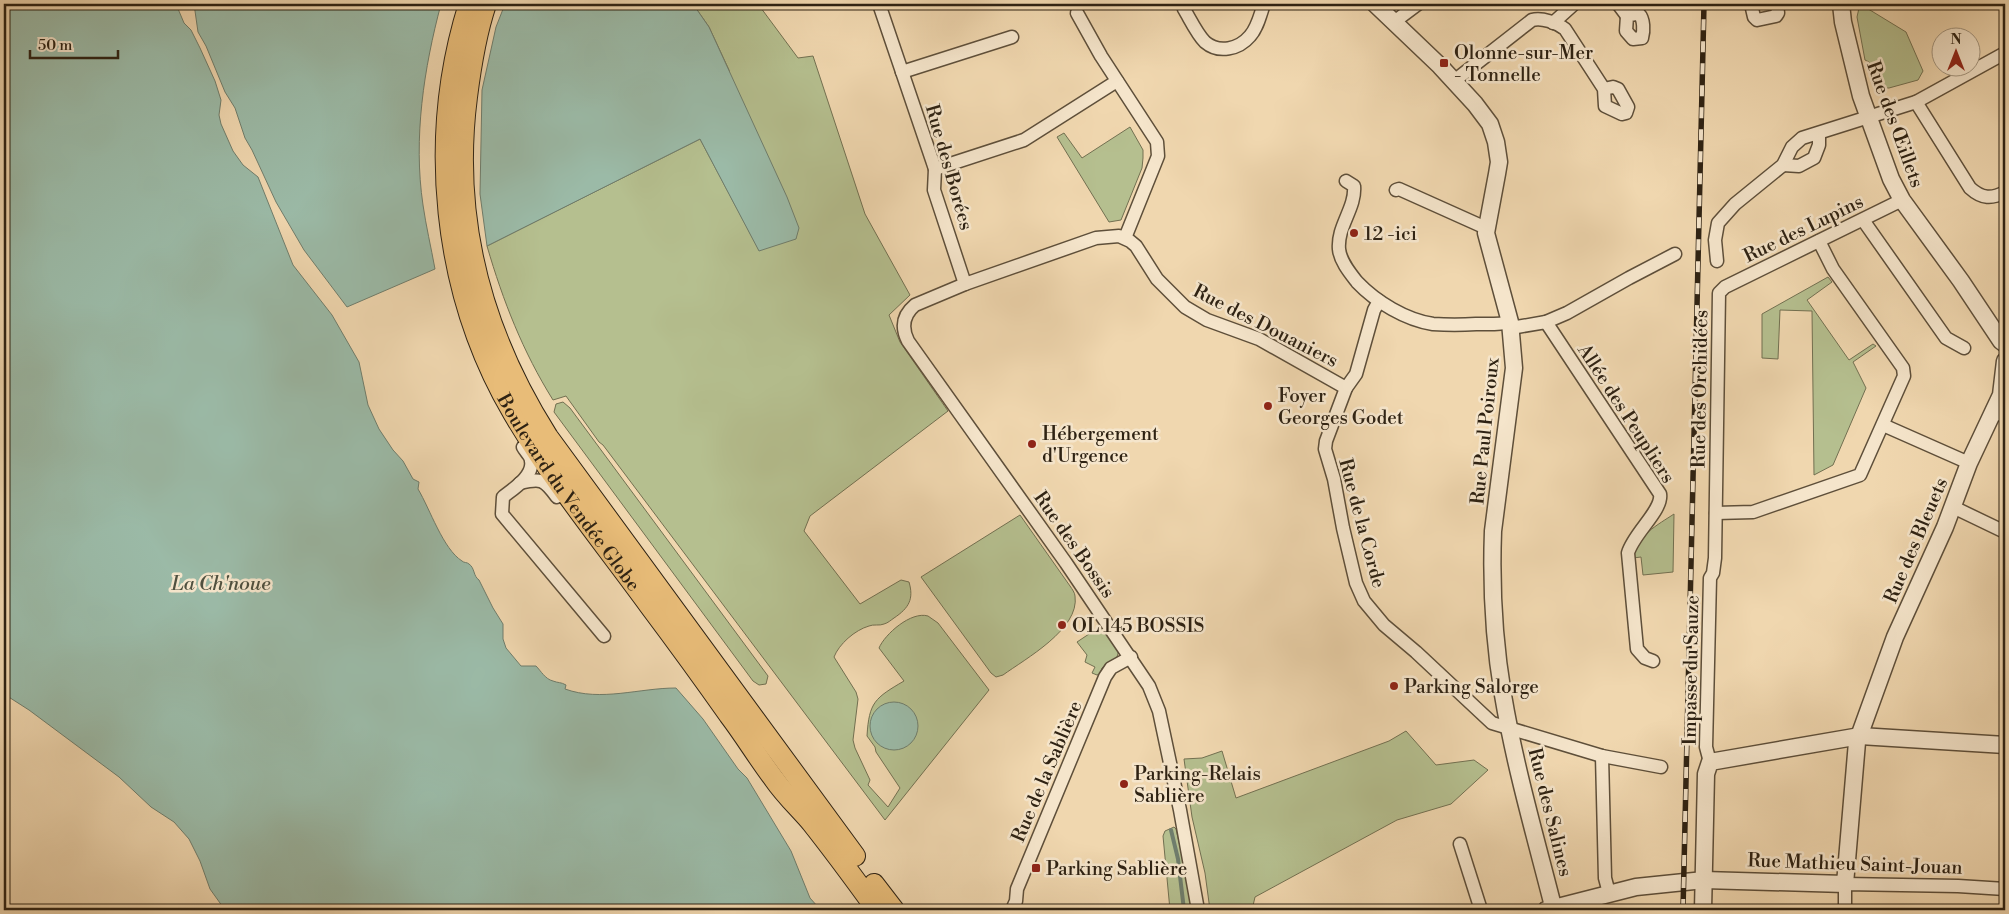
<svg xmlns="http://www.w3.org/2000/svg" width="2009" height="914" font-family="'Libre Bodoni',serif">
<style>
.green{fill:#b5bf8f;stroke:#727051}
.water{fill:#9bbaa7;stroke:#6f7d6c}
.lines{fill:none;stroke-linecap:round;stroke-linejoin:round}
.stream{stroke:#6f7d6c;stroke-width:4}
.minor-casing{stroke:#5e4f3a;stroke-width:15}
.tertiary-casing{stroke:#5e4f3a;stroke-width:19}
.primary-casing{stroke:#2e2213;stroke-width:22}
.minor{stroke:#f5e5cb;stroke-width:12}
.tertiary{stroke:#f5e5cb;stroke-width:16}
.primary{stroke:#e8bc78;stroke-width:20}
.rail-casing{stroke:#2e2213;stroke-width:5.5}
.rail{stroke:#f5e5cb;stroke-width:4;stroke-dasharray:11;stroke-linecap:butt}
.poi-dot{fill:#8f2418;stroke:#f5e5cb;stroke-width:2}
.labels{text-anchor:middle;stroke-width:5;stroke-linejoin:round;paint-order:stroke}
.poi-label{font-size:19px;fill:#2e2213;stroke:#f5e5cb;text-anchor:start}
.street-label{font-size:19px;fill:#2e2213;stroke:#f5e5cb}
.water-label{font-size:20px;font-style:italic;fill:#4f503f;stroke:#f5e5cb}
</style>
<rect width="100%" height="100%" fill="#f0d7af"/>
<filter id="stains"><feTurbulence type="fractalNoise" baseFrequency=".004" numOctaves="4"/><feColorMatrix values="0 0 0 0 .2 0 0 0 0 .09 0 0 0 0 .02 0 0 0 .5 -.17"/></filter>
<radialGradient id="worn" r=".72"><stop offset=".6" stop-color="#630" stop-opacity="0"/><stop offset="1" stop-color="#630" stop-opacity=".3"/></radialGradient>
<!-- green -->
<g class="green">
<path d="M693 4H758L798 58 813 56 865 214 910 295 889 315 900 342 948 411 810 516 804 531 860 604 901 580 909 582C914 599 909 608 894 618 891 620 888 623 884 624 880 626 873 624 869 626 855 630 839 644 834 657L856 692 858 699 853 740 855 748 870 780 868 785 888 807 900 788 876 752 875 747 867 736C869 702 875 698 904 681L879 648C885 634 911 611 928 616 931 618 935 621 938 623L989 690 885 820 603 445 599 442 566 396 553 400C523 352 503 301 487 246L700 139 759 250 729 70 709 27Z"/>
<path d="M1865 7 1906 32 1923 71 1918 80 1889 88H1877L1869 62 1865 60 1857 17 1859 8Z"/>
<path d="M1130 127 1143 150V158L1142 168 1121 220 1109 222 1057 137 1064 133 1082 158Z"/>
<path d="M1828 277 1832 282 1807 300 1849 360 1873 344 1876 346 1853 362 1866 388 1833 465 1814 475 1812 311 1780 310 1778 359 1762 358V314Z"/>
<path d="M563 402 570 408 768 676 766 684 759 685 753 681 554 412 556 404Z"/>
<path d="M1674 514 1673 572 1643 575 1641 557 1633 558C1634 537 1659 524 1674 514Z"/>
<path d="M1020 515 1070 586C1072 589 1075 593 1075 596 1080 629 1025 659 1003 675L996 677 991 673 921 577Z"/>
<path d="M1101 626 1119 650 1117 657 1102 668 1100 674 1097 675 1092 673 1095 667 1085 662 1087 655 1077 642Z"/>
<path d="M1406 731 1436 765 1474 760 1488 770 1451 804 1397 820 1255 897 1252 910H1210L1205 873 1192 817 1184 759 1202 758 1222 751 1236 798 1389 741Z"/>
<path d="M1174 827 1176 829 1188 882 1192 910H1170L1163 836 1165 831Z"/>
</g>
<!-- water -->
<g class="water">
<path d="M4 4H176L184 23 191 30 200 48 215 81 221 100 219 115 221 124 233 151 243 165 258 177 293 265 332 315 359 362 368 405 379 429 393 450 403 461 413 479 419 482 418 489C430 509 443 549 462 561 464 563 467 562 469 564 475 568 473 576 479 580L493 608 503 624V639L506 648 521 666H536C541 671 545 679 553 681 558 683 561 682 566 685L565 689C601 702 639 688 676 688L703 719 738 769 747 778 791 851 810 898 818 907 824 910H225L210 889 200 861 189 839 174 822 151 807 119 777 29 710 4 694Z"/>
<path d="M194 4H441C424 68 413 138 423 205 426 226 431 247 435 269L347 307 304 250 276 202 252 150 245 138 235 108 225 92 206 46 198 32Z"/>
<path d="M505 4H693L709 27 787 197 799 228 796 239 759 251 700 139 487 246 480 194 482 90 496 27Z"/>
<circle cx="894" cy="726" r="24"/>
</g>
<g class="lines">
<!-- stream -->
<path class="stream" d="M1171 830 1178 859 1184 910"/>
<!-- minor casing -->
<g class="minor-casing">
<g id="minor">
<path d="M879 4 932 160 935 169 934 190 965 284"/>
<path d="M1183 4 1184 9C1190 19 1197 34 1205 42 1219 54 1239 49 1250 36 1258 27 1260 15 1264 4"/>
<path d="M1618 4 1627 16"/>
<path d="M1751 4 1754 17 1757 20 1776 16 1778 13 1777 4"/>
<path d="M1077 13 1101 56 1157 142 1158 156 1125 238"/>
<path d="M1636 14H1639C1644 19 1644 31 1642 38L1633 39 1626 31 1627 16Z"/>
<path d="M1394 22 1418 4"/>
<path d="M1553 23 1574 4"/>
<path d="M902 72 1012 37"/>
<path d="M1454 81 1532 20C1542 17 1557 23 1565 29L1604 89 1605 106 1622 114 1626 113 1628 107 1618 89 1613 87 1604 89"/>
<path d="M1916 102 1970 188C1982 199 1992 199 2005 192"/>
<path d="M1783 165 1799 166 1814 158 1819 145V134"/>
<path d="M935 169 1024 140 1117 81"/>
<path d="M1346 181 1354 186C1356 208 1337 226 1339 249 1340 261 1350 273 1357 282 1376 302 1406 320 1433 324 1447 325 1462 325 1476 324 1487 324 1499 325 1510 322"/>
<path d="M1396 190 1399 189 1486 228"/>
<path d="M1863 220 1946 338 1964 348"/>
<path d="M1717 261 1715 240 1718 223 1735 204 1783 165 1792 147 1802 138 1916 102 2005 53"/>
<path d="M1379 301 1374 310 1356 374 1346 388 1326 441 1325 449 1334 479 1343 528 1356 583 1364 601 1384 625 1416 652 1492 723 1602 756 1661 767"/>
<path d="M1546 322 1660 494C1663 510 1633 534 1628 553L1637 649 1645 658 1653 661"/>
<path d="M1511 328 1546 322 1567 313 1629 278 1675 254"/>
<path d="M1994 411 2005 417"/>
<path d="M1883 425 1969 463"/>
<path d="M523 447C525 451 531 456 531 461 534 476 513 489 503 497L502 514 604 636"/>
<path d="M520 483C541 478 544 479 557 497"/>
<path d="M1953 507 2005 532"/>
<path d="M1716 513 1753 512 1860 475 1904 376 1903 368 1833 269 1819 241"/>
<path d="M1602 756 1605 878 1609 893"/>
<path d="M1710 762 1706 747 1710 578 1713 573 1715 558 1719 293 1725 287 1902 200"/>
<path d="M1460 844 1481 910"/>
<path d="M1012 910 1016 901 1017 889 1105 677 1111 668 1131 657"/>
<path d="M1198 910 1180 810 1159 711 1149 686 1066 563 908 341C901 327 903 315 915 305L965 284 1096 238 1119 236 1130 241 1136 246 1157 279 1185 307 1207 320 1259 339 1346 388"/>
<path d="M1845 910V884L1958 886 2005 889"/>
</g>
</g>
<!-- tertiary casing -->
<g class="tertiary-casing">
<g id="tertiary">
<path d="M1375 4 1440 66 1475 104 1490 124 1496 142 1499 162 1497 174 1486 233 1510 322 1514 368 1493 531C1491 585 1494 642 1503 695 1515 767 1536 839 1554 910"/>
<path d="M1841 4 1843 22 1861 96 1891 179 1902 200 1961 281 2001 341 2005 344"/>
<path d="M1546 910 1636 887 1704 880 1845 884 1857 742 1895 637 1945 527 1969 463 2001 395 2005 361"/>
<path d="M1703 910 1706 774 1710 762 1860 736 2005 745"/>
</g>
</g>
<!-- primary casing -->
<g class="primary-casing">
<g id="primary">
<path id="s1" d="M469 4C427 137 442 292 513 413 553 481 603 542 649 605 676 641 703 678 729 715 745 736 758 758 774 779 785 795 799 808 811 822 834 851 856 881 877 910"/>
<path d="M486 4C476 34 471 65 467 97 451 221 482 333 548 437L855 856"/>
<path d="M874 884 894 910"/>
</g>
</g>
<!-- minor -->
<use href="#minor" class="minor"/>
<!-- tertiary -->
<use href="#tertiary" class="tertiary"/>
<!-- primary -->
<use href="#primary" class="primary"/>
<!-- rail casing -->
<g class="rail-casing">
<path id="rail" d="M1683 910 1704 4"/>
</g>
<!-- rail -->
<use href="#rail" class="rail"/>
</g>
<!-- markers -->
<g class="poi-dot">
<rect x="1439" y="58" width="10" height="10" rx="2.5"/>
<circle cx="1354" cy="233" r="5"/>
<circle cx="1268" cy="406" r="5"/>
<circle cx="1032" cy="444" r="5"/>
<circle cx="1062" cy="625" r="5"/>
<circle cx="1394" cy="686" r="5"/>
<circle cx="1124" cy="784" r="5"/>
<rect x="1031" y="863" width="10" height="10" rx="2.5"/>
</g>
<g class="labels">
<!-- poi labels -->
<g class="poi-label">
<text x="1454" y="59">Olonne-sur-Mer<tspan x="1454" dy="22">- Tonnelle</tspan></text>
<text x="1364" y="240">12 -ici</text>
<text x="1278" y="402">Foyer<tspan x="1278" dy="22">Georges Godet</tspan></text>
<text x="1042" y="440">Hébergement<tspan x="1042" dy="22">d'Urgence</tspan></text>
<text x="1072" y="632">OL 145 BOSSIS</text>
<text x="1404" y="693">Parking Salorge</text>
<text x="1134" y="780">Parking-Relais<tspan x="1134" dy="22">Sablière</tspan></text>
<text x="1046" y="875">Parking Sablière</text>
</g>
<!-- street labels -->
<g class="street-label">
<text transform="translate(1896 124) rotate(70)" y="7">Rue des Œillets</text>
<text transform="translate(950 167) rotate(74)" y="7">Rue des Borées</text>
<text transform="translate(1803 228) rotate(-26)" y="7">Rue des Lupins</text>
<text transform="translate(1266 325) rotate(27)" y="7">Rue des Douaniers</text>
<text transform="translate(1699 389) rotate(-89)" y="7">Rue des Orchidées</text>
<text transform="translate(1627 413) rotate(57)" y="7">Allée des Peupliers</text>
<text transform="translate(1484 431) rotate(-84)" y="7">Rue Paul Poiroux</text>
<text dy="7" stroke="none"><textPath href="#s1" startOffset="520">Boulevard du Vendée Globe</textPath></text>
<text transform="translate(1363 523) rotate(75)" y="7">Rue de la Corde</text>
<text transform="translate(1915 540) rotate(-67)" y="7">Rue des Bleuets</text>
<text transform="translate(1075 544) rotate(55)" y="7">Rue des Bossis</text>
<text transform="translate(1690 670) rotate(-89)" y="7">Impasse du Sauze</text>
<text transform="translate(1046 771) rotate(-67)" y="7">Rue de la Sablière</text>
<text transform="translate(1551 812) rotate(76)" y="7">Rue des Salines</text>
<text transform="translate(1855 863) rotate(2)" y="7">Rue Mathieu Saint-Jouan</text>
</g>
<!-- water labels -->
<g class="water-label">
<text x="221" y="590">La Ch'noue</text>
</g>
</g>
<!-- margin -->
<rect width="2009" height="914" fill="none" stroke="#f0d7af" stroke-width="20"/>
<rect x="5" y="5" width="1999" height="904" fill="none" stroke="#2e2213" stroke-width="2.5"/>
<rect x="10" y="10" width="1989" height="894" fill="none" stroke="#2e2213"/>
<!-- north arrow -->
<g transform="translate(1956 52)"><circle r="24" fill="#f5e5cb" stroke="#a59781"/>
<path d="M0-4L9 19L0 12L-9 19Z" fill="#8f2418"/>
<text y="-8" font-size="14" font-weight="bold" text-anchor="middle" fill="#2e2213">N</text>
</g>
<!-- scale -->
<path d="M30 50v8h88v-8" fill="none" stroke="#2e2213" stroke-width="2.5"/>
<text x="38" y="50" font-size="15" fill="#2e2213" stroke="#f5e5cb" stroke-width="4" paint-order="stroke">50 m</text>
<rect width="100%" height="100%" filter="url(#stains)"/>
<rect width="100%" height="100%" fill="url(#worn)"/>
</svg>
